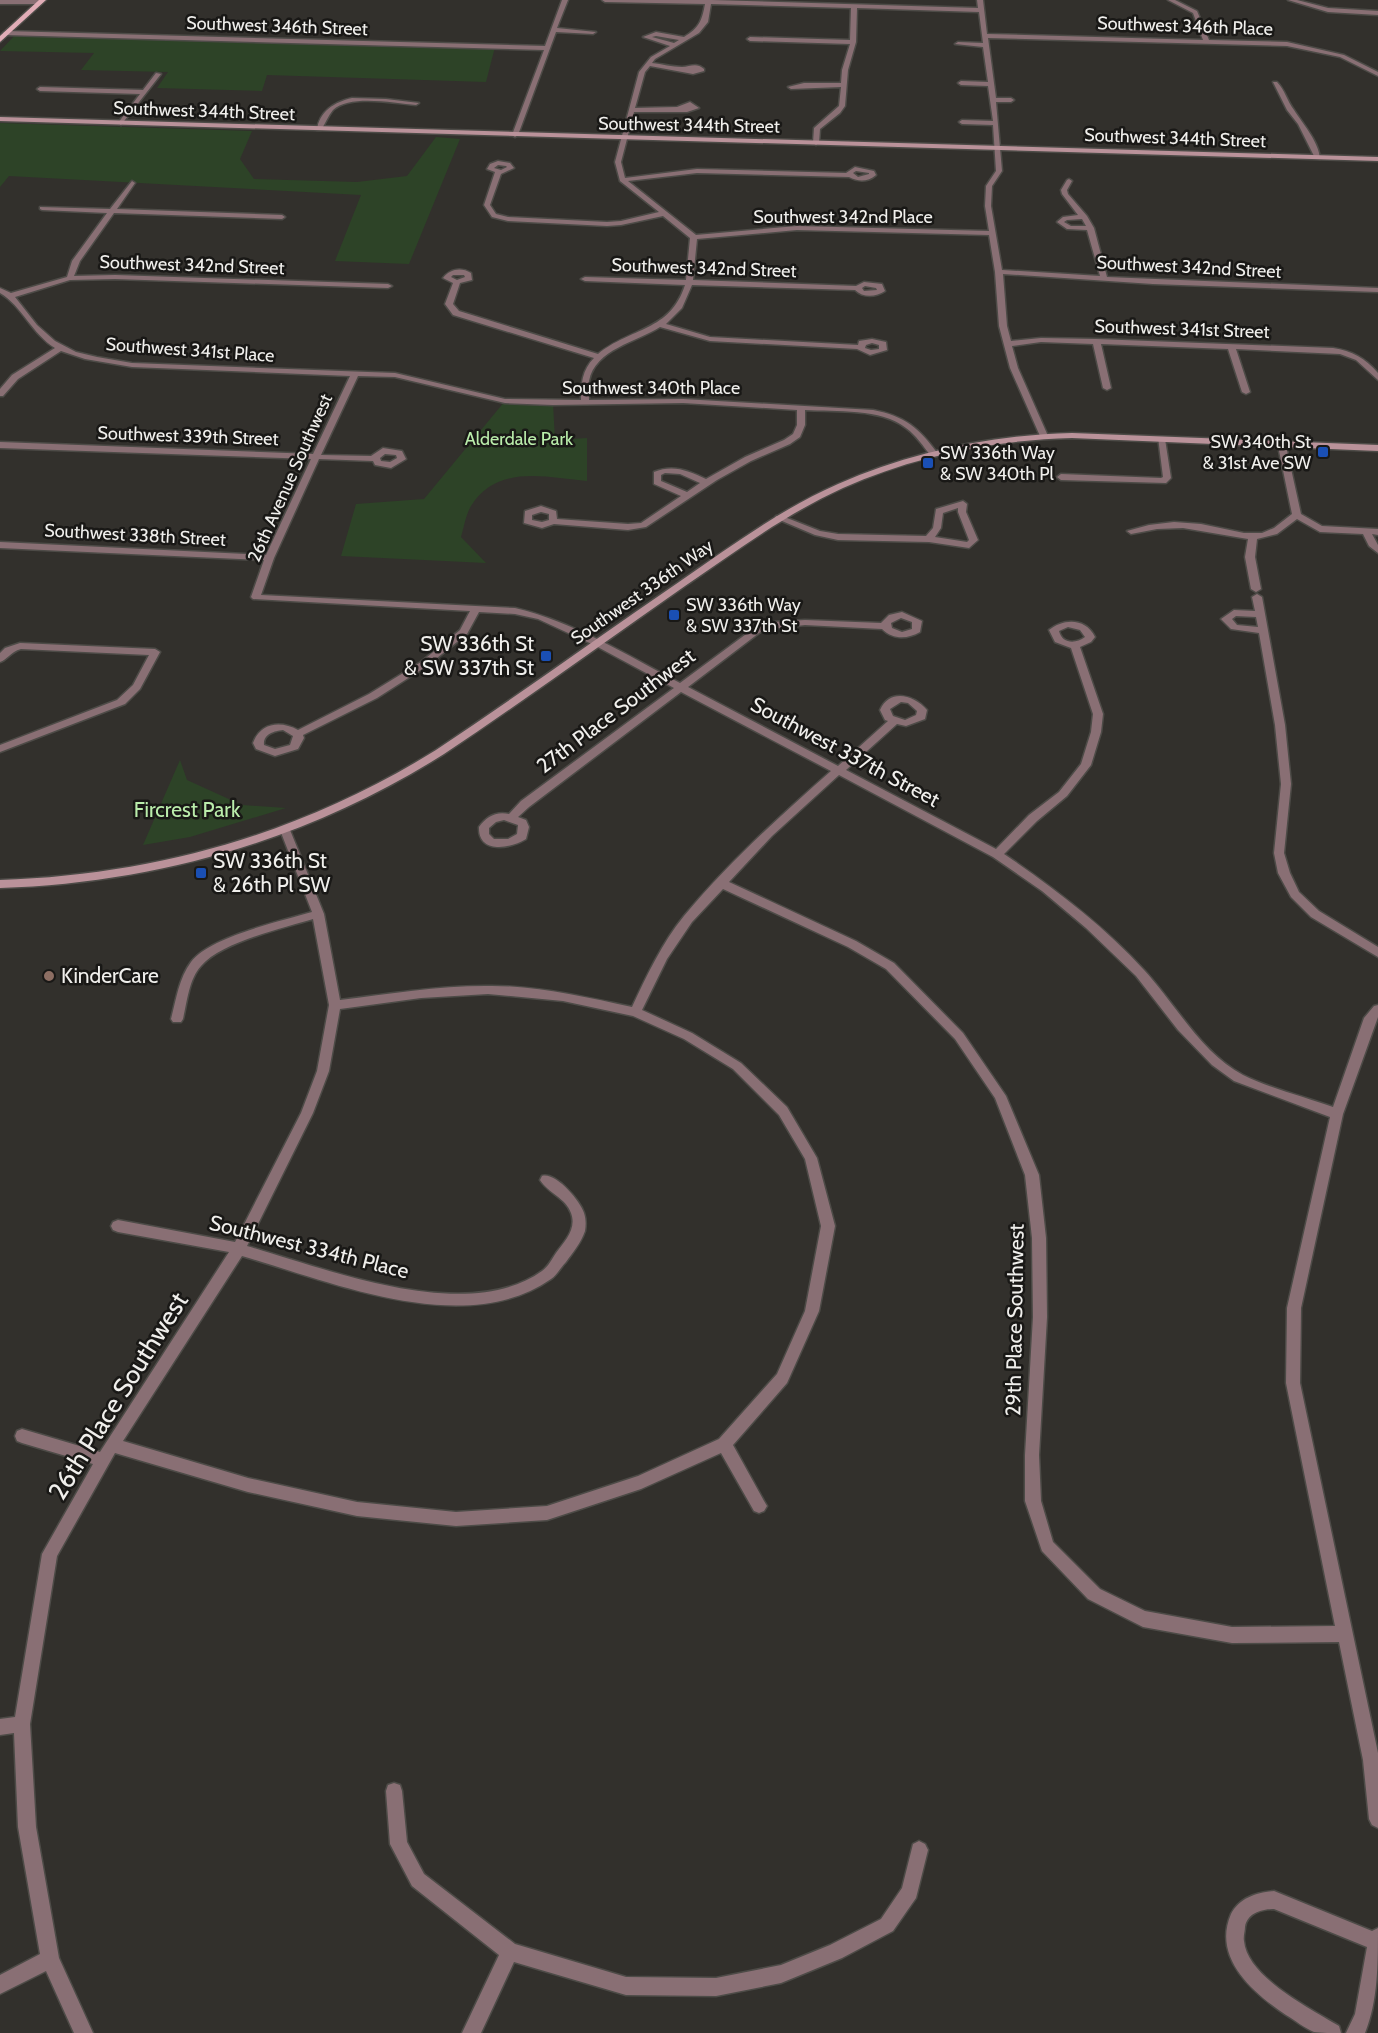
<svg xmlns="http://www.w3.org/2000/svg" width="1378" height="2033" font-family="Cabin,sans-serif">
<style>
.green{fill:#2d4327}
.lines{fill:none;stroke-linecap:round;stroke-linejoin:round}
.street-casing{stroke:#4d4b47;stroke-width:3}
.secondary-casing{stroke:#4d4b47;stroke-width:3}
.primary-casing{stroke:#4d4b47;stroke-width:3}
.street{fill:#896f74;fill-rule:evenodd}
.secondary{fill:#ba929a;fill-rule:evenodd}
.primary{fill:#e1adb7;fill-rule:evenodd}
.transit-dot{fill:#1a4fb4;stroke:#191816;stroke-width:2}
.education-dot{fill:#8d6e63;stroke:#191816;stroke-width:2}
.labels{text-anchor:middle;stroke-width:5;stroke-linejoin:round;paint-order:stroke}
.far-street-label{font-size:18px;fill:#f0efec;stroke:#191816}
.far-park-label{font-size:18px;fill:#baedab;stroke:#191816}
.far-poi-label{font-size:18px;fill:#f0efec;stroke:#191816;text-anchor:start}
.poi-label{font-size:21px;fill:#f0efec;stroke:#191816;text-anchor:start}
.street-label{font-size:21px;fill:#f0efec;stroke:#191816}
.park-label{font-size:21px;fill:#baedab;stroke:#191816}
.near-street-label{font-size:26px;fill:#f0efec;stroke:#191816}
</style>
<rect width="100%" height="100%" fill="#32302c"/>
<!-- green -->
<g class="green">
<path d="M17 33 495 47 486 82 267 75 262 91 157 88 168 72 81 70 94 53 0 51Z"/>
<path d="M0 123 252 131 240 159 254 179 357 182 407 176 436 137 460 139 409 264 335 261 361 195 9 176 0 187Z"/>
<path d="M505 401 553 403 555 440 587 438V481C546 477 497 464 471 506 466 514 464 527 461 537L486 563 341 556 356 504 424 499Z"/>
<path d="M180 760 187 780 242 805 286 808 190 837 143 845Z"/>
</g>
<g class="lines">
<!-- street casing -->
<g class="street-casing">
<g id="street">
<path d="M0 0H40L43 2 40 4H0Z"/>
<path d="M562 0H568L557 28 596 32 593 34 556 32 518 135 515 137 512 135 544 50 6 35 3 33 6 31 545 46Z"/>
<path d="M602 0H712L978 8 977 0H983L987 34 1203 40 1193 13 1168 0H1175L1197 11 1209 40 1287 42 1344 55 1378 72V76L1340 57 1287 46 988 38 996 98H1011L1014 100 1011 102H996L1002 171 992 186 991 206 1002 270 1100 276 1087 230 1067 229 1057 222 1063 217 1078 215 1062 194 1061 190 1067 180 1069 179 1072 181 1067 190 1068 194 1087 216 1094 228 1107 277 1378 288V292L1153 284 1003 274 1007 326 1011 341 1041 338 1096 339 1333 348C1352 351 1365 358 1378 373V380L1356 360 1340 354 1236 349 1250 392 1246 394 1242 392 1228 349 1101 344 1111 388 1107 390 1103 388 1093 344 1041 342 1012 346 1018 368 1048 436 1044 438 1040 436 1010 368 999 326 995 272 989 235 797 230 697 239 693 280 856 286 864 282 882 284 885 291C876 297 863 298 855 290L692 285 682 308 666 324 710 337 858 345 859 341 872 339 886 342 887 350 870 355 857 349 710 341 660 327C637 342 595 349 589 381 588 387 589 394 589 400L683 399 873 410C905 416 919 428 938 454L937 456H931C923 446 916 435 906 428 881 408 836 412 805 410V425L800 437 790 444 751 461 717 480 646 527 628 530 554 524 542 528 524 523 525 511 541 506 556 511 557 519 628 524 641 523 681 496 654 484V472C673 464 689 471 706 479L745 457 784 440 793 434 797 425V410L683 403 553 405 505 403 395 377 358 376 321 455 371 456 383 448 402 451 406 459 391 468 375 465 373 461 319 459 274 558 261 595 515 608C574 622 627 655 680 683L757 626 773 622 805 620 881 623 889 615 902 612 922 621 920 632C908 639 893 640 882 629L805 625 763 630 688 687 838 766 888 721 885 720 880 710C890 688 914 695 927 710L925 719 906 726 897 724 846 770 996 849 1029 815 1059 792 1081 764 1091 732 1093 714 1071 648 1055 642 1049 630C1064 618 1086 618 1095 637L1091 642 1080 647 1103 714 1101 732 1091 765 1067 796 1037 821 1004 854C1054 888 1103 925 1144 970 1174 1002 1202 1054 1243 1075 1269 1088 1305 1097 1333 1107L1364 1018 1374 1006 1378 1005V1017L1343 1114 1301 1308 1300 1383 1378 1753V1828L1372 1825 1369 1819 1363 1760 1339 1642 1232 1643 1143 1627 1088 1599 1042 1551 1025 1501V1455L1033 1317 1032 1238 1025 1175 995 1098 955 1039 886 969 848 947 723 889 692 922 667 959 642 1010 692 1033 741 1063 787 1107 817 1158 835 1226 819 1311 787 1383 733 1445 764 1501 767 1506 764 1511 759 1513 754 1511 721 1453 641 1489 547 1520 456 1526 357 1516 248 1492 115 1453 57 1556 30 1724 36 1827 59 1958 93 2033H74L46 1971 0 1994V1975L40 1954 18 1827 14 1733 0 1735V1719L15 1717 42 1554 93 1464 22 1443 17 1441 15 1436 17 1431 22 1429 100 1452 229 1252 118 1232 113 1230 111 1226 113 1222 118 1220 235 1242 301 1113 317 1071 329 1005 313 919C284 928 221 942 201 966 189 979 187 1002 183 1019L181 1022H173L171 1019C176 1000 179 978 191 962 209 937 281 921 312 912L280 830 285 826 290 830 324 914 340 1000C389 994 437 986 486 986 535 985 584 997 632 1007 647 975 662 943 684 916 728 863 780 816 831 771L681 692 529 807 518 817 526 820 529 827 526 839C510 849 478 854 479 827 486 817 496 811 509 814L521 801 674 688 594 645 538 619 515 614 479 612 467 634 427 666 377 698 303 735 304 738 298 749 275 756 256 749 253 743C261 722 281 721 298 730L369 694 421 662 460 630 470 611 253 599 251 597 264 560 0 548V542L266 555 311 459 0 448V442L313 454 350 376 132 367 85 359 61 351 18 379 3 396H0V389L12 375 55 348C32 334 22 306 0 293V288L11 293 67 277 72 261 107 213 42 210 40 209V207L110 209 132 181 135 183 117 209 282 215 285 217 282 219 114 213 80 261 74 276 115 275 388 284 392 286 388 288 115 279 70 280 15 297 37 325 55 341 76 352 97 357 132 363 395 373 505 399 581 400C581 384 582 370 594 358L453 315 445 304 453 283 443 278C450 269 461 267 471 273L472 280 460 283 453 304 459 311 598 354C631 327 670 332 685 285L585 281 581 279 585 277 686 280 690 238 663 216 621 225 607 226 508 221 492 217 484 205 495 172 487 169 490 164 498 161 510 163 514 168 501 174 490 205 496 214 508 217 607 222 621 221 659 212 620 181 615 162 639 72 651 57 670 46 643 37 656 32 684 37C699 28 702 21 705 4L605 2ZM711 4 851 8 850 40 750 37 747 39 750 41 850 44 842 70 841 83H804L788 87 791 89 841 87 839 106 814 128 813 143 816 145 819 143 820 129 840 113 845 106 848 70 856 42 857 8 979 12 983 43 958 42 955 44 983 47 988 82 961 81 958 83 961 85 988 86 993 121 962 120 959 122 962 124 993 125 996 171 986 186 985 206 989 231 797 226 696 235 628 181 697 173 849 177C858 182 868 182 876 175L874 171 855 167 846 173 697 169 625 178 621 162 634 112H687L699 108 690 102 677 107 635 108 645 72 650 66 693 74 704 71V69C696 62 690 67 682 67 672 67 662 64 652 63L655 59 699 33 708 22ZM656 36 679 40 674 43 652 37ZM498 165 506 166 507 167 501 170 494 168ZM856 171 869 173V174L858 177 853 173ZM1082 219 1086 226H1071L1064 222 1067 220ZM453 275H464L465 277 457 280 451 277ZM865 286 876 288 877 290 864 291 862 288ZM872 343 879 345V349L871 350 865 348 866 345ZM385 454 396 455 397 458 390 462 381 461 380 458ZM665 473 680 474 700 483 687 492 661 481V475ZM541 512 549 514V520L542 522 532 520V515ZM901 618 912 622V629L902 632 892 628 891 623ZM1068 627 1080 630 1085 637C1076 644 1062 644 1059 631ZM901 702 908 703 917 711 916 715 905 720 893 716 890 709ZM283 730 293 736 290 745 275 749 264 745C263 734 274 731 283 730ZM839 775 993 857 1042 891 1086 928 1136 976 1178 1030 1212 1065 1234 1081 1330 1117 1287 1308 1286 1383 1335 1626 1232 1627 1145 1611 1100 1589 1053 1542 1041 1501 1039 1455 1047 1317 1046 1238 1039 1175 1006 1096 963 1033 894 963 856 941 729 882 772 836ZM504 820 518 825 517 834 508 839H494L489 834V828L496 822ZM488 994 563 1001 633 1016 684 1039 733 1069 779 1115 805 1159 821 1226 805 1311 777 1374 719 1439 638 1476 547 1506 456 1512 357 1502 248 1478 123 1441 242 1256C332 1282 465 1339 551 1279 557 1275 561 1267 566 1262 573 1252 581 1243 585 1231 586 1225 586 1219 584 1213 580 1201 556 1172 542 1176L540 1180C548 1193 566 1198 571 1213 577 1229 565 1241 556 1253 552 1259 548 1267 542 1271 467 1325 327 1269 247 1246L313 1113 329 1071 340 1009 421 998Z"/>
<path d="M1288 0H1297L1328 8 1378 11V15L1328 12Z"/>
<path d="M156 73 161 74 121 125 118 123 140 94 40 91 37 89 40 87 143 90Z"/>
<path d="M1273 82H1277C1285 90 1287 101 1294 110 1303 124 1319 142 1320 159L1315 158 1298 124 1287 110Z"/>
<path d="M352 98 386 99 419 103 416 105C394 103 350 94 333 110 328 116 325 124 321 130H317C319 112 334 102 352 98Z"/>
<path d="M1158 437 1165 439 1171 478 1166 483 1061 480 1057 477 1061 474 1161 478 1163 477Z"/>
<path d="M1282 443 1286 446 1301 514 1322 526 1378 529V535L1372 534 1378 545V553L1369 546 1363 534 1320 532 1297 519 1277 534 1257 539 1255 557 1261 589 1256 592 1251 589 1245 557 1248 539 1183 528 1157 529 1131 534 1127 531 1149 525 1174 522 1201 524 1244 533H1262L1274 528 1292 514 1278 446Z"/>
<path d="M963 501 967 504 966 512 978 540 969 548 929 542 838 540 815 535 775 518 776 516H782L820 531 838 534 926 536 933 528 936 509ZM958 508V512L969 540 967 542 935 537 941 528 943 513Z"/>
<path d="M1257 594 1262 597 1285 725 1291 784 1284 853 1290 873 1299 892 1319 911 1378 947V957L1311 917 1291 897 1278 873 1274 853 1281 784 1275 725 1259 633 1231 629 1221 619 1234 610 1255 611 1252 597ZM1236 616 1256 617 1258 627 1237 625 1232 619Z"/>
<path d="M20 643 155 649 160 652 140 689 125 704 0 752V745L117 700 133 685 149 655 21 649C10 652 7 660 0 662V653L5 648Z"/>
<path d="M394 1783 400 1785 402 1791 407 1842 424 1874 515 1944 626 1977 716 1978 781 1965 830 1945 881 1919 902 1888 913 1844 919 1841 925 1844 928 1850 916 1898 893 1931 842 1958 781 1983 716 1996 626 1995 514 1962 481 2033H462L499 1955 412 1886 390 1844 386 1791 388 1785Z"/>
<path d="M1274 1891 1372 1931 1378 1928C1378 1964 1378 2001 1365 2033H1346L1355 2014 1367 1947 1274 1909C1262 1909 1247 1913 1245 1927 1245 1931 1243 1937 1244 1941 1247 1977 1311 2009 1339 2026L1341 2033C1333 2033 1321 2033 1314 2032 1304 2028 1295 2020 1286 2015 1253 1993 1212 1958 1231 1914 1239 1898 1257 1892 1274 1891Z"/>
</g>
</g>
<!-- secondary casing -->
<g class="secondary-casing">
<g id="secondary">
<path d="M0 117 1378 157V161L0 121Z"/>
<path d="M1072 433 1378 445V451L1072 438C994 440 914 456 843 488 786 514 736 551 685 586 605 642 525 700 444 754 310 839 157 883 0 888V880C156 875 303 833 436 750 519 695 598 637 679 582 731 546 781 509 838 484 911 452 992 435 1072 433Z"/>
</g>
</g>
<!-- primary casing -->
<g class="primary-casing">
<path id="primary" d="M39 0H46L0 42V36Z"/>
</g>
<!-- street -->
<use href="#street" class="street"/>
<!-- secondary -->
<use href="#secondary" class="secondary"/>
<!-- primary -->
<use href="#primary" class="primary"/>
</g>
<!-- markers -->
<g class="transit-dot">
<rect x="1317" y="446" width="12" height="12" rx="3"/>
<rect x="922" y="457" width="12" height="12" rx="3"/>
<rect x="668" y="609" width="12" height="12" rx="3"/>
<rect x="540" y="650" width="12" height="12" rx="3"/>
<rect x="195" y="867" width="12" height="12" rx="3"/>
</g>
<circle class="education-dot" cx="49" cy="976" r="6"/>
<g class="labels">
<!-- far-street labels -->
<g class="far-street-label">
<text transform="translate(277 26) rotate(2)" y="6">Southwest 346th Street</text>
<text transform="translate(1185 26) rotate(2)" y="6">Southwest 346th Place</text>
<text transform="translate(204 111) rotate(2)" y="6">Southwest 344th Street</text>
<text transform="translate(689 125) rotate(1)" y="6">Southwest 344th Street</text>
<text transform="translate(1175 138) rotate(2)" y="6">Southwest 344th Street</text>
<text x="843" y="223">Southwest 342nd Place</text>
<text transform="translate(192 265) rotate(2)" y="6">Southwest 342nd Street</text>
<text transform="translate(1189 267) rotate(3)" y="6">Southwest 342nd Street</text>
<text transform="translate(704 268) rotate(2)" y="6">Southwest 342nd Street</text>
<text transform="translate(1182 329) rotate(2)" y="6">Southwest 341st Street</text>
<text transform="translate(190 350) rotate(4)" y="6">Southwest 341st Place</text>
<text x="651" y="394">Southwest 340th Place</text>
<text transform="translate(188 436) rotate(2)" y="6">Southwest 339th Street</text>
<text transform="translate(290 478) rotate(-66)" y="6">26th Avenue Southwest</text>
<text transform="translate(135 535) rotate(3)" y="6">Southwest 338th Street</text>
<text transform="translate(642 592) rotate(-35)" y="6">Southwest 336th Way</text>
</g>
<!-- far-park labels -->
<g class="far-park-label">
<text x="519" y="445">Alderdale Park</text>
</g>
<!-- far-poi labels -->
<g class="far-poi-label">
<text x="1311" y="448" text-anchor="end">SW 340th St<tspan x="1311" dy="21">&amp; 31st Ave SW</tspan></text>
<text x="940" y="459">SW 336th Way<tspan x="940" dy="21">&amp; SW 340th Pl</tspan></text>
<text x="686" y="611">SW 336th Way<tspan x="686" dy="21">&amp; SW 337th St</tspan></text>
</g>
<!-- poi labels -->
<g class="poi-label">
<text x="534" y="651" text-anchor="end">SW 336th St<tspan x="534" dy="24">&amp; SW 337th St</tspan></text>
<text x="213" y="868">SW 336th St<tspan x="213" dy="24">&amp; 26th Pl SW</tspan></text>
<text x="61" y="983">KinderCare</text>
</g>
<!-- street labels -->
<g class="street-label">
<text transform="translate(616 711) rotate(-37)" y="7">27th Place Southwest</text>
<text transform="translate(845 752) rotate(28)" y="7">Southwest 337th Street</text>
<text transform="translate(309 1247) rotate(14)" y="7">Southwest 334th Place</text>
<text transform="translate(1015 1320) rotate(-89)" y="7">29th Place Southwest</text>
</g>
<!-- park labels -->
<g class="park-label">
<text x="187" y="817">Fircrest Park</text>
</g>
<!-- near-street labels -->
<g class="near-street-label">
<text transform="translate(118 1396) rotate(-58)" y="9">26th Place Southwest</text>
</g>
</g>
</svg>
